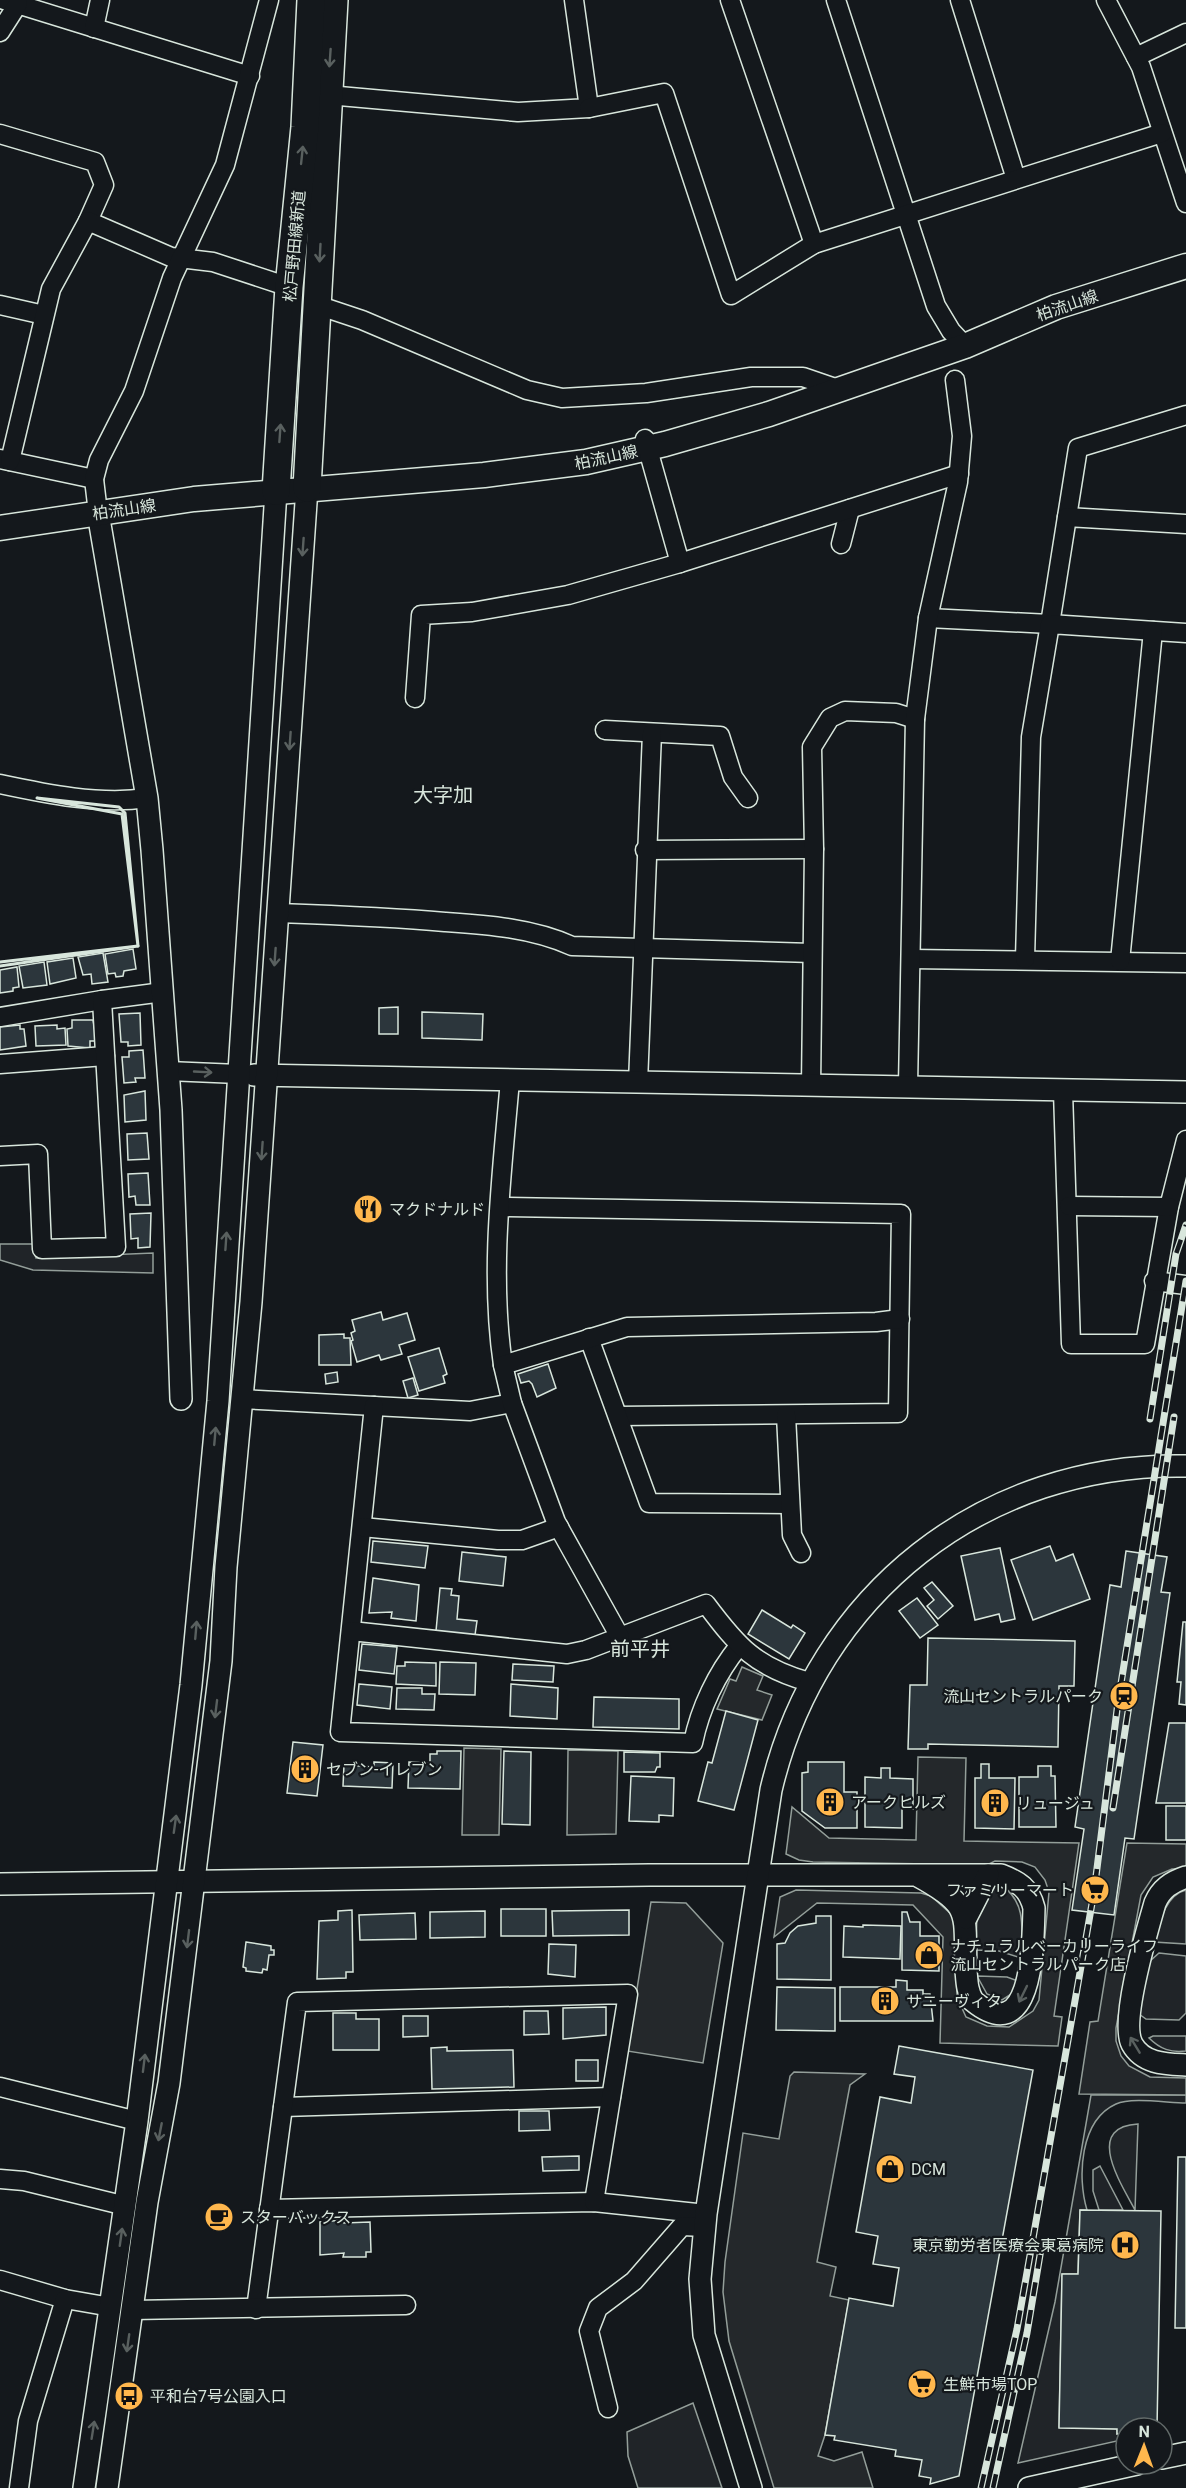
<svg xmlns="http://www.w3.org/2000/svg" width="1186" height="2488" font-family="Roboto,'Noto Sans JP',sans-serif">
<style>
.green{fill:#202428;stroke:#939e99;stroke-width:1.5}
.parking{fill:#24282b;stroke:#939e99;stroke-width:1.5}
.building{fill:#2c363c;stroke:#d8e6dc;stroke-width:1.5}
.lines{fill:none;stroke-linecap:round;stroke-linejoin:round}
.minor-casing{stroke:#d8e6dc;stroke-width:21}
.tertiary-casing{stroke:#d8e6dc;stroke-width:24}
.secondary-casing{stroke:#d8e6dc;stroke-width:27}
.primary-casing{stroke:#d8e6dc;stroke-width:30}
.minor{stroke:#14181c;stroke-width:18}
.tertiary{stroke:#14181c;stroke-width:21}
.secondary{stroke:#14181c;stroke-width:24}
.primary{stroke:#14181c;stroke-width:27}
.rail-casing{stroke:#d8e6dc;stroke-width:7}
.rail{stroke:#14181c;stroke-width:4.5;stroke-dasharray:14;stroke-linecap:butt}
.wall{stroke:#d8e6dc;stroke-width:3}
.oneway{stroke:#59605f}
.labels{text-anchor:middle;stroke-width:4.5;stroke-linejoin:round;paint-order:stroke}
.street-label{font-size:16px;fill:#d8e6dc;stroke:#14181c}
.poi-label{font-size:16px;fill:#d8e6dc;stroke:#14181c;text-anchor:start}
.quarter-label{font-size:20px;fill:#d8e6dc;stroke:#14181c}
</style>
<rect width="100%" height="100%" fill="#14181c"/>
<!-- green -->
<g class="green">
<path d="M0 1244H34L36 1258 153 1253V1273L33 1270 0 1260Z"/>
<path d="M988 1885H1001C1027 1902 1022 1930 1021 1958L999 1951 976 1950 977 1913Z"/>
<path d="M1186 1890V1944L1154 1942C1159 1924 1165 1895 1186 1890Z"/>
<path d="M1159 1953 1186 1956V2013L1179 2020 1146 2019 1139 2014 1149 1962Z"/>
<path d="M977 1976 1007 1977 1018 1981 1013 1993 1002 2000 987 1994Z"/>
<path d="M1153 2036H1186V2051C1171 2053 1160 2049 1149 2038Z"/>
<path d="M1091 2095H1186V2103C1168 2103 1131 2097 1116 2104 1080 2120 1077 2177 1087 2210H1080L1078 2274H1062L1059 2427 1117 2429V2434H1126V2439L1018 2463 1055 2302Z"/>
<path d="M1138 2124 1135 2210C1122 2185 1083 2127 1138 2124Z"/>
<path d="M1100 2166 1123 2210H1099L1093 2191V2170Z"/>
<path d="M693 2403 722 2488H638L628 2456 627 2432Z"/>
</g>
<!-- parking -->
<g class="parking">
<path d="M742 1667 763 1676 757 1690 772 1695 762 1720 717 1709 730 1679 736 1681Z"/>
<path d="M464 1748 501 1749 499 1835H462Z"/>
<path d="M568 1750 618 1751 616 1834 567 1835Z"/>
<path d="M918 1757 966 1758 964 1841 1079 1843 1054 2016 1062 2017 1058 2046 940 2043 943 1937 913 1905 817 1903 774 1937 780 1897 796 1890 921 1893 931 1896 951 1914 955 1925 957 1997 966 2017 987 2026 1009 2027 1033 2011 1039 2000 1049 1892 1045 1880 1035 1867 1022 1862 995 1861 987 1865 813 1862 799 1860 786 1854 792 1807 829 1838 916 1840Z"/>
<path d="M1127 1843 1186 1844V1869H1172L1153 1877 1141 1895 1116 2028V2041L1121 2056 1129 2066 1150 2077 1186 2078V2095L1079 2094 1090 2022 1098 2021Z"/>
<path d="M651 1902 686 1903 723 1943 703 2063 627 2051Z"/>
<path d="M794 2072 865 2074 850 2085 817 2262 836 2267 830 2296 849 2300 825 2435 818 2456 834 2461 862 2452 873 2488H774L729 2341 723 2292 725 2262 743 2133 779 2139 790 2076Z"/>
</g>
<!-- building -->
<g class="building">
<path d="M133 949 136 969 124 971 123 976 116 977 115 973 108 974 105 954Z"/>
<path d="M103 953 108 982 92 984 91 974 83 975 78 957Z"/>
<path d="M73 958 76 978 50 984 47 962Z"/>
<path d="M44 962 47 985 23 988 19 966Z"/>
<path d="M17 967 19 987 13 988V991L0 993V970Z"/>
<path d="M398 1007V1034H379V1008Z"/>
<path d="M422 1012 483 1014 482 1040 422 1038Z"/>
<path d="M140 1013 141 1045 128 1046V1042H121L119 1014Z"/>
<path d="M72 1020H93L97 1041H90V1048L68 1046 67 1029 72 1028Z"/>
<path d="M20 1025V1029H24L26 1046 0 1050V1027Z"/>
<path d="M57 1025V1029L65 1028 66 1045 36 1046 35 1026Z"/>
<path d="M143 1050 145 1078H135L136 1082 124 1083 122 1057H129V1051Z"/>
<path d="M145 1091 146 1120 125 1122 124 1095Z"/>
<path d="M147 1133 149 1159 128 1160 127 1134Z"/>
<path d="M148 1173 150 1205H136L135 1196 129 1197 128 1174Z"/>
<path d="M151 1213 150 1247 138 1248V1238L131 1239 130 1214Z"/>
<path d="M381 1312 383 1320 407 1313 415 1340 399 1345 402 1354 381 1360 379 1355 357 1362 351 1341 353 1340 351 1333 355 1331 352 1320Z"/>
<path d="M344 1334V1338H350L351 1365H319V1335Z"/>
<path d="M439 1348 447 1374 443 1376 445 1383 419 1391 408 1357Z"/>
<path d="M548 1364 556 1388 537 1397 532 1384 529 1381 521 1383 518 1374Z"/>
<path d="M337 1372 338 1382 326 1384 325 1374Z"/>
<path d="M413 1378 418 1395 408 1398 403 1381Z"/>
<path d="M373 1541 428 1546 425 1568 371 1562Z"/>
<path d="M1050 1546 1056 1561 1073 1554 1090 1599 1033 1620 1011 1560Z"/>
<path d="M1000 1548 1015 1619 1001 1622 999 1614 975 1620 961 1556Z"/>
<path d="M1126 1551 1167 1557 1161 1592 1170 1593 1134 1839 1125 1838 1114 1915 1072 1910 1084 1829 1075 1827 1110 1585 1121 1587Z"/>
<path d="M462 1552 506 1557 503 1586 459 1581Z"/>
<path d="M373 1578 419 1585 416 1621 391 1618 392 1612 369 1613Z"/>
<path d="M932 1582 953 1606 938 1619 927 1606 934 1600 924 1588Z"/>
<path d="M440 1588 452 1589 451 1595 459 1596 457 1619 477 1621 475 1635 436 1631Z"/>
<path d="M917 1598 938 1625 920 1638 899 1611Z"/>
<path d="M762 1610 791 1628 793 1625 805 1633 789 1659 748 1634Z"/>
<path d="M1183 1622H1186V1705L1179 1704 1181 1682H1177Z"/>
<path d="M928 1638 1075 1641 1074 1686H1059L1058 1747 928 1744V1749H908L910 1685H927Z"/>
<path d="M362 1644 397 1647 394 1674 359 1670Z"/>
<path d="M405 1662 436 1663V1686L396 1684 397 1666H405Z"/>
<path d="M440 1662 476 1663 475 1695 439 1694Z"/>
<path d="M513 1664 554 1666 553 1682 512 1680Z"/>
<path d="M359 1684 392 1687 390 1709 357 1705Z"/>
<path d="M511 1684 558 1688 557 1719 510 1716Z"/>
<path d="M397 1688H422V1694H435L434 1710 396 1709Z"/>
<path d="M594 1697 679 1699V1729L593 1727Z"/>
<path d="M726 1711 758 1720 734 1810 698 1801 708 1762 712 1763Z"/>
<path d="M1169 1723H1186V1803H1156Z"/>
<path d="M293 1742 323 1745 317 1796 287 1793Z"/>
<path d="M437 1751H461L460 1789 408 1788 409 1762 430 1763V1754H437Z"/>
<path d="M504 1751 531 1752 530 1825 502 1824Z"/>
<path d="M624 1752 660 1753V1767H657L655 1772H624Z"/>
<path d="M374 1762 393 1763 392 1788 343 1786 344 1765 374 1767Z"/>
<path d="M808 1762H844V1792H857V1828H825L802 1811V1773L808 1772Z"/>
<path d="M981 1764H989V1778H1015L1014 1829 975 1828V1778H981Z"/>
<path d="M1038 1766H1051V1776H1055L1056 1827H1019V1777H1038Z"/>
<path d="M881 1768H890V1778L913 1779V1809H902V1828L865 1827V1777L881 1778Z"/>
<path d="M631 1776 674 1778 673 1816 659 1815V1822L629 1821Z"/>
<rect x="1166" y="1806" width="20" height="34"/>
<rect x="501" y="1909" width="45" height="27"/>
<path d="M352 1910 353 1972H346V1978L317 1979 319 1921 338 1920V1911Z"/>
<path d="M629 1910V1935L553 1936 552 1911Z"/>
<path d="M485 1911V1937L430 1938V1912Z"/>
<path d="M902 1912H907L910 1922H920V1936H939V1971L902 1970Z"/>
<path d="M415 1913 416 1939 360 1940 359 1915Z"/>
<path d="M816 1916H831V1980L777 1979V1944L785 1943 790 1933 798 1926 816 1923Z"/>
<path d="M863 1925 901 1926 900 1959 843 1957 844 1926 863 1927Z"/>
<path d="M246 1942 271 1946V1950H274V1955H269L267 1970 263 1969 262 1973 246 1971V1968L243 1967Z"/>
<path d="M549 1944 576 1945 575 1977 548 1974Z"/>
<path d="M896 1980 907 1981V1990H923V1994H930L933 2021H840V1987H896Z"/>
<path d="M777 1987 835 1988V2031L776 2030Z"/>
<path d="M606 2007V2035L563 2039V2008Z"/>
<path d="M524 2011H548L549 2034 524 2035Z"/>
<path d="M333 2013H356V2019H379V2050H333Z"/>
<path d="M403 2016H428V2036L403 2037Z"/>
<path d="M899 2046 1033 2070 959 2476 930 2484 931 2478 919 2476 922 2460 895 2456 896 2450 834 2440 835 2436 825 2435 849 2298 893 2306 899 2268 873 2264 878 2236 856 2232 880 2097 911 2103 915 2077 894 2074Z"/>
<path d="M447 2047V2051L513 2050 514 2087 432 2089 431 2048Z"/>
<rect x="576" y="2060" width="22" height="21"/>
<path d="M519 2111H549L550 2130 519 2131Z"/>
<path d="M579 2156V2170L543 2171 542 2157Z"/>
<path d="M1178 2157H1186V2328H1175Z"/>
<path d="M1080 2210 1161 2211 1157 2428H1126V2434H1117V2429L1059 2428 1062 2274H1078Z"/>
<path d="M344 2220V2223L370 2222 371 2252H366V2257H343L344 2253 320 2255V2222Z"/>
</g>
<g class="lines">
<!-- minor casing -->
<g class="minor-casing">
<g id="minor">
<path d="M4 0 250 76"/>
<path d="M730 0 814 244"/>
<path d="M836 0 936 306 951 331 965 346"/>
<path d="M960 0 1016 179"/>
<path d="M1106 0 1141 67 1186 203"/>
<path d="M94 28 100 0"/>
<path d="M0 32 18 4"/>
<path d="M1136 57 1186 33"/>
<path d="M328 95 518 112 589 108 574 0"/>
<path d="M589 108 664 93 731 295 814 244 1162 133"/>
<path d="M0 134 95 162 104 185 88 221"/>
<path d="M0 305 44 315"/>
<path d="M317 305 362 320 527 390 562 398 646 393 751 377H803L838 389"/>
<path d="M0 459 94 479"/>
<path d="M10 461 51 289 88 221 171 257 213 262 289 287"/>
<path d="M98 513 94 479 99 460 134 391 172 278 225 165 269 0"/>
<path d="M1067 517 1078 448 1186 415"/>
<path d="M841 544 850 509"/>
<path d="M680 563 959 474"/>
<path d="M928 618 1050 624 1067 517 1186 524"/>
<path d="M415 698 421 615 472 612 568 595 680 563 645 439"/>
<path d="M605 730 720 736 733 777 748 798"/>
<path d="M0 784C47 794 99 805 147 798"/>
<path d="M645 850 814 849"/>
<path d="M278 913C334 915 390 917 445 922 488 925 532 928 572 946L812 953"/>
<path d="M911 959 1186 963"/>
<path d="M1025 959 1031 737 1050 624 1186 633"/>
<path d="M1120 961 1153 631"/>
<path d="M0 1017 102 1000"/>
<path d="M0 1064 105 1056"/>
<path d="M168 1071 238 1074"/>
<path d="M638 1083 652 733"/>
<path d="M811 1086 814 849 812 747 830 718 845 711 896 713 915 719"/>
<path d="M908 1086 915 719 928 618 958 482 962 436 955 380"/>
<path d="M1063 1091 1071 1344H1145L1169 1207 1186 1140"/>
<path d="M0 1156 38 1154 42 1249 116 1247 102 1000 163 992"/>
<path d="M1069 1206 1169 1207"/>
<path d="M501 1207 901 1214 898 1413 618 1416"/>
<path d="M1154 1281 1186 1285"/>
<path d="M589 1338 649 1503 790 1504"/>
<path d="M503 1365C489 1271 502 1174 510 1080"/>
<path d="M241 1399 470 1411 512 1403"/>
<path d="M374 1406 340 1732 693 1743C700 1708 717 1673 739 1646"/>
<path d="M786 1415 792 1535 801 1553"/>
<path d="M362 1527 498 1540H522L559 1527"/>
<path d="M351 1631 567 1654 586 1650 706 1604C738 1647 756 1667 809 1682"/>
<path d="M620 1637 556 1522 512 1403 503 1365 627 1327 876 1322 900 1319"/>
<path d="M0 2087 137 2121"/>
<path d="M283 2107 611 2097"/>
<path d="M0 2179 24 2181 126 2206"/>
<path d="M269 2209 594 2202 706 2214"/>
<path d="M0 2280 65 2299 111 2307"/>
<path d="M256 2309 297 2002 628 1994 594 2202"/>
<path d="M132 2310 406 2305"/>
<path d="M608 2408 589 2331 598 2308 634 2281 682 2226 705 2227"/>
<path d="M19 2488 28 2421 65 2299"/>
</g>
</g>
<!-- tertiary casing -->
<g class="tertiary-casing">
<g id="tertiary">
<path d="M98 513 147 798 152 850 171 1110 181 1399"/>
<path d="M254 1075 1186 1092"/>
<path d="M1186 1877C1171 1882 1161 1889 1155 1903 1147 1931 1120 2021 1132 2044 1143 2064 1166 2064 1186 2065"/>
<path d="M0 1884 649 1875H1001C1019 1882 1029 1888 1034 1908 1033 1940 1034 2051 973 2001 967 1991 967 1982 966 1970 964 1912 973 1906 918 1876"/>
<path d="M966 1918 988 1875"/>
<path d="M1162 2458 1186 2453"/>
<path d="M84 2488 137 2121 191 1685 218 1401 276 491"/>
<path d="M107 2488 147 2202 169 2083 221 1661 226 1567 251 1302 307 488"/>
<path d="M751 2488 704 2335 700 2279 706 2214 771 1790C817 1594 984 1462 1186 1466"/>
<path d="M1029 2488 1137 2464"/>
</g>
</g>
<!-- secondary casing -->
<g class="secondary-casing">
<path id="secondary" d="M0 528 194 499 484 475 586 462 665 444 769 414 965 346 1056 307 1186 266"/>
</g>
<!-- primary casing -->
<g class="primary-casing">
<g id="primary">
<path d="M307 488 334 0"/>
<path d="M276 491 289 287 305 127 311 0"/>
</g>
</g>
<!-- minor -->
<use href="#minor" class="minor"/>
<!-- tertiary -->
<use href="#tertiary" class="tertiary"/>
<!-- secondary -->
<use href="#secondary" class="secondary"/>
<!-- primary -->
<use href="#primary" class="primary"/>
<!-- rail casing -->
<g class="rail-casing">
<g id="rail">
<path d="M1150 1419 1176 1254 1186 1225"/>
<path d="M1113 1808 1174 1417"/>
<path d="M981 2488 1017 2329 1079 1978 1094 1892 1118 1702 1186 1281"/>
<path d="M993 2488 1027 2333 1041 2249"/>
</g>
</g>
<!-- rail -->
<use href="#rail" class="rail"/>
<!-- wall -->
<g class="wall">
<path d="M37 798 119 807 125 813 138 946 122 814Z"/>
<path d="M0 962 138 946 0 966"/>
</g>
</g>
<!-- one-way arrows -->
<defs><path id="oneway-shaft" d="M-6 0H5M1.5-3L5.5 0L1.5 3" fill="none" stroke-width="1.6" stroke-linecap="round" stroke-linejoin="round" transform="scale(1.5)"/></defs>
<g class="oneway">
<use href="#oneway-shaft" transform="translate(330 58) rotate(94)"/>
<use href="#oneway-shaft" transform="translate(302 155) rotate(-84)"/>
<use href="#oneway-shaft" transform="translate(320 253) rotate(93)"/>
<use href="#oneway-shaft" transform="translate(280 433) rotate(-86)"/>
<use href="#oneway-shaft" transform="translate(303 547) rotate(94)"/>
<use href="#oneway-shaft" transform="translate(290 741) rotate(94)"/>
<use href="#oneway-shaft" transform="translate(275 957) rotate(94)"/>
<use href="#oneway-shaft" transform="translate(203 1072) rotate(3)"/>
<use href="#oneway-shaft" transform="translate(262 1151) rotate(94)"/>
<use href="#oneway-shaft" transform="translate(226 1241) rotate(-86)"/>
<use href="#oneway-shaft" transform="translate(215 1436) rotate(-85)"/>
<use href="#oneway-shaft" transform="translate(196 1630) rotate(-85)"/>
<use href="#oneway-shaft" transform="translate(216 1709) rotate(97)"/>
<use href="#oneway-shaft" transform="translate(175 1824) rotate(-82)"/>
<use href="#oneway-shaft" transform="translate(188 1939) rotate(97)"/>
<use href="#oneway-shaft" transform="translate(1023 1994) rotate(116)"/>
<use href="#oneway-shaft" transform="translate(1135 2045) rotate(-121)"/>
<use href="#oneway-shaft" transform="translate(144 2063) rotate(-83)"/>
<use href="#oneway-shaft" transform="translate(160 2132) rotate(101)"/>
<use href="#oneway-shaft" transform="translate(121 2237) rotate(-82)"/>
<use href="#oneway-shaft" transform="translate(128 2343) rotate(98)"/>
<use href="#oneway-shaft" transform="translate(93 2430) rotate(-81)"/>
</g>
<!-- icons -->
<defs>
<g id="restaurant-disc" transform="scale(1.5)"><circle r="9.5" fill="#ffb74d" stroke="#14181c"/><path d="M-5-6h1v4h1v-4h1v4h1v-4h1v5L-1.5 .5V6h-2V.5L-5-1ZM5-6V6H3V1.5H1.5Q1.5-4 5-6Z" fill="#111"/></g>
<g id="station-disc" transform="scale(1.5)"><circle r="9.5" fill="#ffb74d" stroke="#14181c"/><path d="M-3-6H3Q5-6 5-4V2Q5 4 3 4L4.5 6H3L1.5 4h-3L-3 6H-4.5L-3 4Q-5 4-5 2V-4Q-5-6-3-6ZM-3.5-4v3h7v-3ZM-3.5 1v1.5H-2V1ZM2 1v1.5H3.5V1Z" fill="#111"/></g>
<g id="building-disc" transform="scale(1.5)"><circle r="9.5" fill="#ffb74d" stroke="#14181c"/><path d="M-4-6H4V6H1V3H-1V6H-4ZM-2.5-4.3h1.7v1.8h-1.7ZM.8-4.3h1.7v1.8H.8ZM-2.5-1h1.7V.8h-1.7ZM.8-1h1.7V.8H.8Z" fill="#111"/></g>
<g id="supermarket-disc" transform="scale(1.5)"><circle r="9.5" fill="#ffb74d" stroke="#14181c"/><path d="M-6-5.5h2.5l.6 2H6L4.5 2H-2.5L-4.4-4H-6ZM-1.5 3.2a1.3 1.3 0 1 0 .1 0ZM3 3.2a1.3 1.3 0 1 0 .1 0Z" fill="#111"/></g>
<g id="shop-disc" transform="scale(1.5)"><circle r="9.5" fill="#ffb74d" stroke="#14181c"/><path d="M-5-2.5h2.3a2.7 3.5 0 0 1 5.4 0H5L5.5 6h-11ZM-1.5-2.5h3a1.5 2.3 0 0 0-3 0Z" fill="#111"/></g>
<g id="cafe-disc" transform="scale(1.5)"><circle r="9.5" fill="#ffb74d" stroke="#14181c"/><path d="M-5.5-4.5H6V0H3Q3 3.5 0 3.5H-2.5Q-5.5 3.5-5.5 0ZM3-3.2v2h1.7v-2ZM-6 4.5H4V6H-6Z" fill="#111"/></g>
<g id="hospital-disc" transform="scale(1.5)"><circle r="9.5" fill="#ffb74d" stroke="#14181c"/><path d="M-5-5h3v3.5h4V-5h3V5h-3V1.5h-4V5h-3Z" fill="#111"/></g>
<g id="bus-disc" transform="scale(1.5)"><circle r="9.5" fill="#ffb74d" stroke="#14181c"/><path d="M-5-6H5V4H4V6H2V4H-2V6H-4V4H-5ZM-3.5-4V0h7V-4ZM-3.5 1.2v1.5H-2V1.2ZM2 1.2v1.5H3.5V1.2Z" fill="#111"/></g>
</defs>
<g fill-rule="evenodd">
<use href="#restaurant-disc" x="368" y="1209"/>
<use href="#station-disc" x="1124" y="1696"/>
<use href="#building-disc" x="305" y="1769"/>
<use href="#building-disc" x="830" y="1802"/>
<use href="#building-disc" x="995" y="1803"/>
<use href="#supermarket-disc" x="1095" y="1890"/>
<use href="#shop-disc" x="929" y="1955"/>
<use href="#building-disc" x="885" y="2001"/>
<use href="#shop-disc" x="890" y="2169"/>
<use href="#cafe-disc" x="219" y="2217"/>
<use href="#hospital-disc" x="1125" y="2245"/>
<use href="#supermarket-disc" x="922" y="2384"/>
<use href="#bus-disc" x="129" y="2396"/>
</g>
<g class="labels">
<!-- street labels -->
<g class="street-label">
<text transform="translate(294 246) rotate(-85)" y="6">松戸野田線新道</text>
<text transform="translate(1067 305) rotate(-19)" y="6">柏流山線</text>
<text transform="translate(606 457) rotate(-12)" y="6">柏流山線</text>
<text transform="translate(124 509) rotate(-8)" y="6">柏流山線</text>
</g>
<!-- poi labels -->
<g class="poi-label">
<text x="389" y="1215">マクドナルド</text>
<text x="1103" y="1702" text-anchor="end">流山セントラルパーク</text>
<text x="326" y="1775">セブン-イレブン</text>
<text x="851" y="1808">アークヒルズ</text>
<text x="1016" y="1809">リュージュ</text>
<text x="1074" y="1896" text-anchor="end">ファミリーマート</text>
<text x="950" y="1952">ナチュラルベーカリーライフ<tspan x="950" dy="18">流山セントラルパーク店</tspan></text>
<text x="906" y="2007">サニーヴィタ</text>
<text x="911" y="2175">DCM</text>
<text x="240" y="2223">スターバックス</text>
<text x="1104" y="2251" text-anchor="end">東京勤労者医療会東葛病院</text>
<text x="943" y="2390">生鮮市場TOP</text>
<text x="150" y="2402">平和台7号公園入口</text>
</g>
<!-- quarter labels -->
<g class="quarter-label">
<text x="443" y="802">大字加</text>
<text x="640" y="1656">前平井</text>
</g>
</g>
<!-- north arrow -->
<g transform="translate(1144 2446) rotate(1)"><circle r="28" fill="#14181c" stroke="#626a69" stroke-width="1.5"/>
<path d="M0-4.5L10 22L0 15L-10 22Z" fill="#ffb74d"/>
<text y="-9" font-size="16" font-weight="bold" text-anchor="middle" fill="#d8e6dc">N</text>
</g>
</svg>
